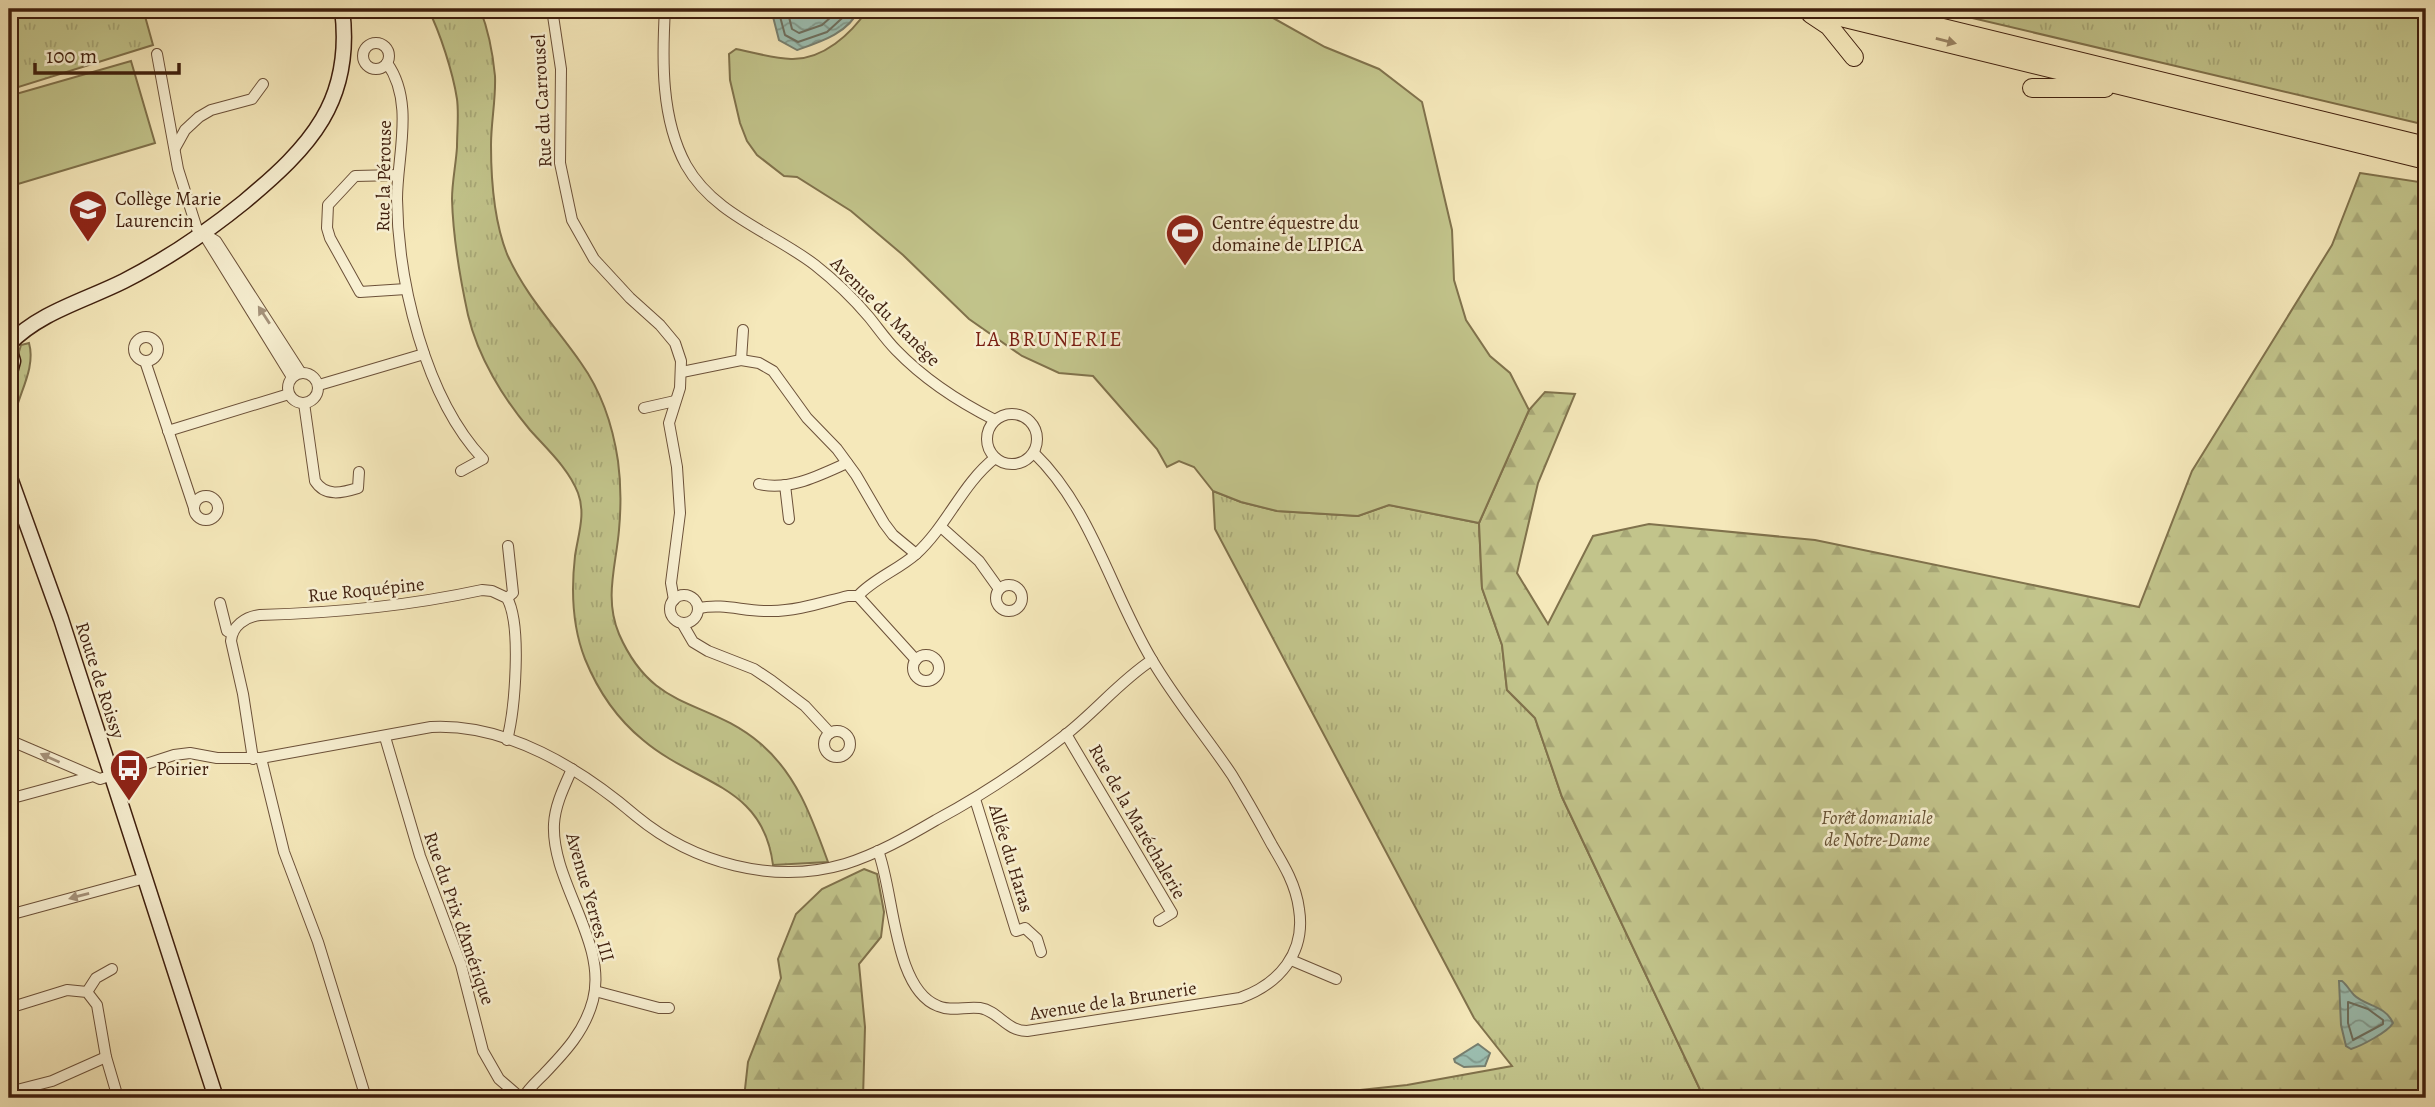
<svg xmlns="http://www.w3.org/2000/svg" width="2435" height="1107" font-family="Alegreya,serif">
<style>
.grass{fill:url(#grass-tufts);stroke:#80724c;stroke-width:2}
.forest{fill:url(#forest-firs);stroke:#80724c;stroke-width:2}
.pitch{fill:#c2c48b;stroke:#80724c;stroke-width:2}
.water{fill:url(#water-waves);stroke:#778071;stroke-width:2}
.lines{fill:none;stroke-linecap:round;stroke-linejoin:round}
.shore{stroke:#6e7060;stroke-width:2}
.street-casing{stroke:#6c5139;stroke-width:12}
.secondary-casing{stroke:#3f1f0e;stroke-width:17}
.highway-casing{stroke:#3f1f0e;stroke-width:20}
.street{stroke:#f8f0d2;stroke-width:10}
.secondary{stroke:#f8f0d2;stroke-width:14}
.highway{stroke:#f5e8ba;stroke-width:18}
.oneway{fill:#9a8464}
.oneway2{fill:#a5927a}
.labels{text-anchor:middle;stroke-width:5;stroke-linejoin:round;paint-order:stroke}
.street-label{font-size:19px;fill:#3f1f0e;stroke:#f8f0d2}
.poi-label{font-size:19px;fill:#3f1f0e;stroke:#f8f0d2;text-anchor:start}
.park-label{font-size:19px;font-style:italic;fill:#665134;stroke:#f8f0d2}
.neighbourhood-label{font-size:21px;letter-spacing:2px;fill:#7a1f14;stroke:#f8f0d2}
</style>
<defs>
<pattern id="grass-tufts" width="24" height="20" patternUnits="userSpaceOnUse" patternTransform="scale(1.75)"><rect width="24" height="20" fill="#c2c48b"/><path d="M3 7l-1-3M5 7V3M7 7l1-3M15 17l-1-3M17 17v-4M19 17l1-3" fill="none" stroke="#a8a877"/></pattern>
<pattern id="forest-firs" width="22" height="20" patternUnits="userSpaceOnUse" patternTransform="scale(1.75)"><rect width="22" height="20" fill="#c2c48b"/><path d="M5 1l3.5 6h-7zM16 11l3.5 6h-7z" fill="#a8a877"/></pattern>
<pattern id="water-waves" width="16" height="10" patternUnits="userSpaceOnUse" patternTransform="scale(1.75)"><rect width="16" height="10" fill="#9cc0b3"/><path d="M0 5q4-4 8 0t8 0" fill="none" stroke="#819b90"/></pattern>
</defs>
<rect width="100%" height="100%" fill="#f5e8ba"/>
<filter id="stains"><feTurbulence type="fractalNoise" baseFrequency=".00286" numOctaves="4"/><feColorMatrix values="0 0 0 0 .2 0 0 0 0 .09 0 0 0 0 .02 0 0 0 .5 -.17"/></filter>
<radialGradient id="worn" r=".72"><stop offset=".6" stop-color="#630" stop-opacity="0"/><stop offset="1" stop-color="#630" stop-opacity=".3"/></radialGradient>
<!-- grass -->
<g class="grass">
<path d="M9 9H143L153 45 9 90Z"/>
<path d="M428 9H480C488 29 493 55 495 76 496 99 491 122 491 145 491 180 494 221 507 254 525 295 556 327 581 363 601 391 613 427 618 461 621 483 621 508 619 530 616 566 604 598 619 634 654 714 706 697 761 744 797 775 812 818 828 862L773 865C763 784 696 785 643 740 616 718 598 691 585 659 572 626 571 591 575 556 578 535 586 514 578 493 569 469 547 449 530 430 503 398 478 357 468 315 460 278 453 237 452 199 452 182 456 164 457 147 457 132 459 114 457 99 453 73 440 32 428 9Z"/>
<path d="M1934 9H2426V125Z"/>
<path d="M29 343C36 368 19 393 14 417H11L10 389 16 374 18 355 21 345Z"/>
<path d="M1213 491 1241 502 1277 511 1358 516 1389 505 1479 523 1482 588 1502 645 1507 690 1535 718 1562 797 1704 1098H1285L1407 1085 1512 1066 1474 1018 1215 529Z"/>
</g>
<!-- forest -->
<g class="forest">
<path d="M2360 173 2426 183V1098H1704L1562 797 1535 718 1507 690 1502 645 1482 588 1479 523 1529 410 1545 392 1575 394 1538 483 1517 573 1548 624 1593 536 1649 524 1815 540 2139 607 2192 471 2332 245Z"/>
<path d="M864 869 877 874 884 912 881 937 859 964 865 1027 863 1098H744L748 1062 781 978 778 959 796 914 822 889Z"/>
</g>
<!-- pitch -->
<g class="pitch">
<path d="M868 9H1257L1325 47 1379 69 1422 102 1452 230 1454 280 1466 320 1490 356 1510 373 1529 410 1479 523 1389 505 1358 516 1277 511 1241 502 1213 491 1194 467 1179 461 1167 467 1157 449 1093 376 1059 373 1022 356 969 319 903 255 851 211 797 177 784 176 757 155 747 141 740 123 730 80 729 54 736 49C754 53 773 58 791 59 823 60 851 34 868 9Z"/>
<path d="M131 61 155 143 18 184 9 153V96Z"/>
</g>
<!-- water -->
<g class="water">
<path d="M771 9H859C849 33 820 42 797 50L779 40Z"/>
<path d="M2339 981H2342C2347 985 2350 991 2354 995 2365 1006 2385 1005 2393 1023 2388 1032 2361 1046 2351 1049L2346 1046 2341 1025Z"/>
<path d="M1478 1044 1490 1053 1485 1066 1464 1067 1455 1062 1454 1059Z"/>
</g>
<g class="lines">
<!-- shore -->
<g class="shore">
<path d="M778 9 785 35 798 42 827 32 852 9"/>
<path d="M787 9 792 29 799 33 822 25 840 9"/>
<path d="M2348 1002 2368 1009 2383 1020V1024L2353 1040 2348 1023Z"/>
</g>
<!-- street casing -->
<g class="street-casing">
<g id="street">
<path d="M552 9 561 69 560 163 572 220 594 259 630 298 660 325 675 343 681 361 680 388 669 423 677 467 680 513 671 583 674 600"/>
<path d="M665 9C662 60 661 119 686 165 714 215 772 232 815 265 834 280 853 298 869 317 878 328 886 340 896 350 924 379 959 402 995 420"/>
<circle cx="376" cy="56" r="13"/>
<path d="M157 54 178 169 197 229 203 233"/>
<path d="M387 63C415 102 397 156 397 199 398 282 425 397 483 459L461 471"/>
<path d="M175 148 185 130 199 117 211 110 252 99 263 84"/>
<path d="M398 175 355 176 328 205 327 228 330 238 360 292 406 289"/>
<circle cx="146" cy="349" r="12"/>
<path d="M741 360 743 330"/>
<path d="M145 361 194 508"/>
<path d="M682 372 741 360 759 363 773 371 807 418 837 449 856 475 884 523 893 535 916 554"/>
<circle cx="303" cy="388" r="15"/>
<path d="M292 377 203 233 216 241 301 373"/>
<path d="M319 385 424 354"/>
<path d="M304 403 315 481C325 497 342 493 358 488L359 472"/>
<path d="M644 408 675 401"/>
<circle cx="1012" cy="439" r="25"/>
<path d="M168 431 289 394"/>
<path d="M759 484C790 491 820 475 847 463"/>
<path d="M785 485 789 519"/>
<circle cx="206" cy="508" r="12"/>
<path d="M941 527 979 561 999 589"/>
<circle cx="1009" cy="598" r="13"/>
<circle cx="684" cy="609" r="14"/>
<path d="M858 596 916 660"/>
<path d="M507 598 513 593 508 546"/>
<path d="M220 603 227 631 232 633"/>
<path d="M699 608C725 603 745 612 771 611 798 611 823 602 848 596H858C873 579 898 570 916 554 947 526 962 484 995 458"/>
<path d="M682 623 693 642 708 651 754 669 772 681 805 706 830 733"/>
<circle cx="926" cy="668" r="13"/>
<circle cx="837" cy="744" r="13"/>
<path d="M1066 734 1172 913 1159 921"/>
<path d="M385 737 420 856 461 965 483 1051 499 1079 521 1098"/>
<path d="M9 740 100 779 174 755 190 753 217 758H261L431 727C507 723 581 769 636 816 693 863 773 885 845 864 877 854 907 837 936 820 981 796 1023 768 1064 736 1095 712 1120 681 1152 660 1111 592 1092 509 1034 453"/>
<path d="M261 758 284 852 318 942 366 1098"/>
<path d="M253 759 243 694 231 641C232 626 245 617 260 615 335 613 408 606 482 590L492 591 507 598C522 625 515 709 507 740"/>
<path d="M9 799 90 777"/>
<path d="M975 799 1016 931 1025 928 1037 939 1041 952"/>
<path d="M878 851C894 890 893 989 938 1006 952 1012 966 1006 980 1008 999 1011 1006 1031 1027 1031L1240 998C1279 984 1306 953 1299 909 1296 885 1284 865 1272 845 1259 821 1246 798 1232 775 1206 736 1176 701 1152 660"/>
<path d="M9 915 145 878"/>
<path d="M1291 960 1336 979"/>
<path d="M595 991 659 1008H669"/>
<path d="M87 992 96 978 112 969"/>
<path d="M9 1008 67 990 87 992 97 1005 106 1057 118 1098"/>
<path d="M9 1092 52 1081 106 1057"/>
<path d="M523 1098C528 1089 536 1082 544 1074 565 1052 585 1031 593 1000 608 942 551 882 554 824 555 805 564 787 572 769"/>
</g>
</g>
<!-- secondary casing -->
<g class="secondary-casing">
<g id="secondary">
<path d="M9 344C40 312 84 301 124 281 167 259 207 232 244 202 310 147 354 101 342 9"/>
<path d="M9 348 13 361 9 376"/>
<path d="M9 475 61 619 216 1098"/>
</g>
</g>
<!-- highway casing -->
<g class="highway-casing">
<g id="highway">
<path d="M1808 9 2426 160"/>
<path d="M1865 9 2426 146"/>
<path d="M1811 14 1829 26 1854 57"/>
<path d="M2032 88H2105"/>
</g>
</g>
<!-- street -->
<use href="#street" class="street"/>
<!-- secondary -->
<use href="#secondary" class="secondary"/>
<!-- highway -->
<use href="#highway" class="highway"/>
</g>
<!-- one-way arrows -->
<defs><path id="oneway-solid" d="M-6-.8H1V-3.2L6.5 0L1 3.2V.8H-6Z" transform="scale(1.75)"/></defs>
<use class="oneway" href="#oneway-solid" transform="translate(1946 41) rotate(14)"/>
<g class="oneway2">
<use href="#oneway-solid" transform="translate(264 315) rotate(-123)"/>
<use href="#oneway-solid" transform="translate(50 758) rotate(-156)"/>
<use href="#oneway-solid" transform="translate(79 896) rotate(165)"/>
</g>
<!-- icons -->
<defs>
<g id="school-pin" transform="scale(2.0125)"><path d="M0 17L-7.5 6A9.5 9.5 0 1 1 7.5 6Z" fill="#8f2418" stroke="#f8f0d2"/><path d="M0-5L7-2L0 1L-7-2ZM-4 1L0 2.5L4 1V4Q0 6-4 4Z" fill="#fff"/></g>
<g id="stadium-pin" transform="scale(2.0125)"><path d="M0 17L-7.5 6A9.5 9.5 0 1 1 7.5 6Z" fill="#8f2418" stroke="#f8f0d2"/><path d="M0-5a6.5 5 0 1 0 0 10a6.5 5 0 1 0 0-10ZM-3.5-1.8h7v3.6h-7Z" fill="#fff"/></g>
<g id="bus-pin" transform="scale(2.0125)"><path d="M0 17L-7.5 6A9.5 9.5 0 1 1 7.5 6Z" fill="#8f2418" stroke="#f8f0d2"/><path d="M-5-6H5V4H4V6H2V4H-2V6H-4V4H-5ZM-3.5-4V0h7V-4ZM-3.5 1.2v1.5H-2V1.2ZM2 1.2v1.5H3.5V1.2Z" fill="#fff"/></g>
</defs>
<g fill-rule="evenodd">
<use href="#school-pin" x="88" y="209"/>
<use href="#stadium-pin" x="1185" y="233"/>
<use href="#bus-pin" x="129" y="768"/>
</g>
<g class="labels">
<!-- street labels -->
<g class="street-label">
<text transform="translate(541 101) rotate(-93)" y="7">Rue du Carrousel</text>
<text transform="translate(383 176) rotate(-89)" y="7">Rue la Pérouse</text>
<text transform="translate(886 311) rotate(45)" y="7">Avenue du Manège</text>
<text transform="translate(366 589) rotate(-6)" y="7">Rue Roquépine</text>
<text transform="translate(101 680) rotate(72)" y="7">Route de Roissy</text>
<text transform="translate(1138 821) rotate(60)" y="7">Rue de la Maréchalerie</text>
<text transform="translate(1012 858) rotate(73)" y="7">Allée du Haras</text>
<text transform="translate(591 897) rotate(74)" y="7">Avenue Yerres III</text>
<text transform="translate(460 918) rotate(71)" y="7">Rue du Prix d'Amérique</text>
<text transform="translate(1113 1000) rotate(-9)" y="7">Avenue de la Brunerie</text>
</g>
<!-- poi labels -->
<g class="poi-label">
<text x="115" y="205">Collège Marie<tspan x="115" dy="22">Laurencin</tspan></text>
<text x="1212" y="229">Centre équestre du<tspan x="1212" dy="22">domaine de LIPICA</tspan></text>
<text x="156" y="775">Poirier</text>
</g>
<!-- park labels -->
<g class="park-label">
<text x="1877" y="824">Forêt domaniale<tspan x="1877" dy="22">de Notre-Dame</tspan></text>
</g>
<!-- neighbourhood labels -->
<g class="neighbourhood-label">
<text x="1049" y="346">LA BRUNERIE</text>
</g>
</g>
<!-- margin -->
<rect width="2435" height="1107" fill="none" stroke="#f5e8ba" stroke-width="35"/>
<rect x="10" y="10" width="2414" height="1086" fill="none" stroke="#3f1f0e" stroke-width="3.5"/>
<rect x="18" y="18" width="2400" height="1072" fill="none" stroke="#3f1f0e" stroke-width="2"/>
<!-- scale -->
<path d="M35 63v10h144v-10" fill="none" stroke="#3f1f0e" stroke-width="3.5"/>
<text x="46" y="63" font-size="21" fill="#3f1f0e" stroke="#f8f0d2" stroke-width="5" paint-order="stroke">100 m</text>
<rect width="100%" height="100%" filter="url(#stains)"/>
<rect width="100%" height="100%" fill="url(#worn)"/>
</svg>
